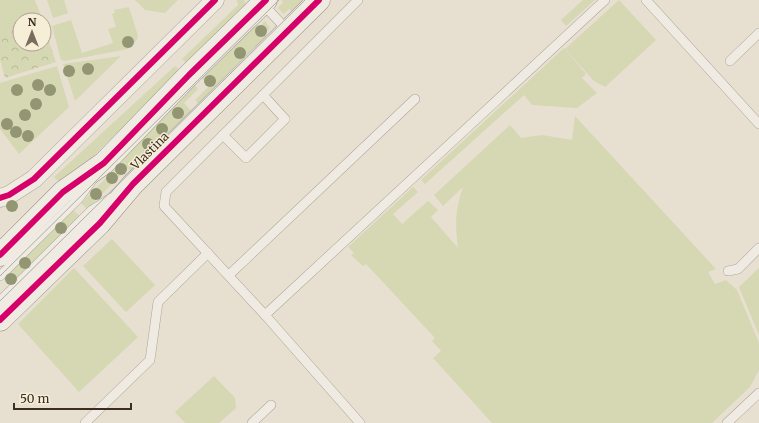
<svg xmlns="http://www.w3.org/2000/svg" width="759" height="423" font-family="Merriweather,serif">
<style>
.grass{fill:#d6d7b3}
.park{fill:url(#park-crowns)}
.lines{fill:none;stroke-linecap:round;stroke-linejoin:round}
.lane-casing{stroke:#ada599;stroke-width:10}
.street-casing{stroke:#ada599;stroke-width:19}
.secondary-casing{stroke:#9c958a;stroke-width:23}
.lane{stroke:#efebe3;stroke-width:9}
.street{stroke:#efebe3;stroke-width:18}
.secondary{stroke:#efebe3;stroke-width:22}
.tram{stroke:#afaaa2;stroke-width:1}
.cycleway-casing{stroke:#f7eed8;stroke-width:8}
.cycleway{stroke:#d6006c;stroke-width:6}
.tree{fill:#929673}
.labels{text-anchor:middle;stroke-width:3;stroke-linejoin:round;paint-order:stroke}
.street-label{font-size:12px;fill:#3d2e20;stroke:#f7eed8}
</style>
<defs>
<pattern id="park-crowns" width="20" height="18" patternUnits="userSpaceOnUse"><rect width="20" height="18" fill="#d6d7b3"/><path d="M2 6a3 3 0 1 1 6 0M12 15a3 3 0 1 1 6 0" fill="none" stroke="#b9b99a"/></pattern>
</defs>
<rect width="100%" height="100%" fill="#e7e0d1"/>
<!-- grass -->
<g class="grass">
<path d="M0 0H35L40 13 0 26Z"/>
<path d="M47 0H64L68 13 53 18Z"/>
<path d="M135 0H178L165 13 145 10Z"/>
<path d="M237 0H244L246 5 190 67 182 59 238 5Z"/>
<path d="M281 0H307L294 13 289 9 284 14 278 8 283 2Z"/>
<path d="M583 0H595L566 26 561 20Z"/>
<path d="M619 0 656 40 605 87 594 81 565 49Z"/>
<path d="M129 7 138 36 137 40 128 49 65 61 61 60 52 26 71 20 82 53 113 43 108 29 116 27 112 14 115 13 114 10Z"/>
<path d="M265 21 270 28 265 33 269 37 200 105 195 100 209 86 200 76 254 22 259 27Z"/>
<path d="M564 48 586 74 582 78 597 93 577 108 532 105 524 95 425 184 421 180Z"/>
<path d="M121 56 75 101 63 64Z"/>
<path d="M57 66 69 107 19 154 0 129V83Z"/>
<path d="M175 66 184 74 172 79 63 186 54 177Z"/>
<path d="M193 83 198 89 184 103 193 113 132 173 128 169 130 166 87 209 81 203 125 159 120 163 116 159Z"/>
<path d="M575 116 716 269 708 272 715 284 726 280 737 290 759 343V370L750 387 712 423H492L433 358 441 351 432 341 435 338 366 264 363 266 351 255 354 253 348 247 413 187 418 192 393 214 402 224 428 201 438 210 431 217 458 248C455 225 455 210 463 187L443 206 434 195 510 125 521 138 542 135 572 140Z"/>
<path d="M73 210 80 216 10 284 4 278Z"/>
<path d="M112 239 155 285 126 312 83 266Z"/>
<path d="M74 268 138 337 79 392 18 324Z"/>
<path d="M759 268V335L739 287Z"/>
<path d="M214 376 235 398 236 408 219 423H185L175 412Z"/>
</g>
<!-- park -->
<path class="park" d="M40 13 42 20H20V44H44V26L56 62 5 78 0 59V26Z"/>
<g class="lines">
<!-- lane casing -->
<g class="lane-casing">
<g id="lane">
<path d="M646 0 759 124"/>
<path d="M262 3 288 31"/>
<path d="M730 61 759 33"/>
<path d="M223 135 246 158 285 119 263 95"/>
<path d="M728 271 738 269 759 248"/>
<path d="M229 275 415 99"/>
<path d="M0 276 79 198 92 180"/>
<path d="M0 301 92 210 111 198"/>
<path d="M265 315 164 206 166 192 358 0"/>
<path d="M85 423 150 360 158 302 208 253"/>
<path d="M252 423 271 405"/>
<path d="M360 423 265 315 605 0"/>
<path d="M727 423 759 393"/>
</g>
</g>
<!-- street casing -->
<g class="street-casing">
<path id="street" d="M0 198 9 195 34 179 215 0"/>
</g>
<!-- secondary casing -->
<g class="secondary-casing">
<g id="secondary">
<path d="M0 255 63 192 104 163 189 75 266 0"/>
<path d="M0 320 100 223 133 184 319 0"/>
</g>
</g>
<!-- lane -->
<use href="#lane" class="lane"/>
<!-- street -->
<use href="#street" class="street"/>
<!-- secondary -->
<use href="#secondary" class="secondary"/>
<!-- tram -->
<g class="tram">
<path d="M0 276 279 0"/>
<path d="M0 301 305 0"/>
</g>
<!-- cycleway casing -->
<g class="cycleway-casing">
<g id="cycleway">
<path d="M0 198 9 195 34 179 215 0"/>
<path d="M0 255 63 192 104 163 189 75 266 0"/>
<path d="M0 320 100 223 133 184 319 0"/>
</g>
</g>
<!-- cycleway -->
<use href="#cycleway" class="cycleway"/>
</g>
<!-- trees -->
<g class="tree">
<circle cx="261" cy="31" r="6"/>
<circle cx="128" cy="42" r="6"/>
<circle cx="240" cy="53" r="6"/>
<circle cx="88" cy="69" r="6"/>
<circle cx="69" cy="71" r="6"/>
<circle cx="210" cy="81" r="6"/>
<circle cx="38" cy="85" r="6"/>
<circle cx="17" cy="90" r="6"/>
<circle cx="50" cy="90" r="6"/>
<circle cx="36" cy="104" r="6"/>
<circle cx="178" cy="113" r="6"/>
<circle cx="25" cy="115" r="6"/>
<circle cx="7" cy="124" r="6"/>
<circle cx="162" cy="129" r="6"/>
<circle cx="16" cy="132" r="6"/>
<circle cx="28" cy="136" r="6"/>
<circle cx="148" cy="144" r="6"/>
<circle cx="121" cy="169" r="6"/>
<circle cx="112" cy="178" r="6"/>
<circle cx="96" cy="194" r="6"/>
<circle cx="12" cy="206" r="6"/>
<circle cx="61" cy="228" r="6"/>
<circle cx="25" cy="263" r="6"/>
<circle cx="11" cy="279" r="6"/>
</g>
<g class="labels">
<!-- street labels -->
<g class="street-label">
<text transform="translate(150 151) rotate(-45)" y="4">Vlastina</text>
</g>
</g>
<!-- north arrow -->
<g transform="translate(32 32)"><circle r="19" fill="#f7eed8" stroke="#ada18e"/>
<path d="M0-3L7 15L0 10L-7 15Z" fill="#786c5e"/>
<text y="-6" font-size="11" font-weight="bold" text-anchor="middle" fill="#3d2e20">N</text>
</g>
<!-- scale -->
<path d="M14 403v6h117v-6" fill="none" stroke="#3d2e20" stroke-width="2"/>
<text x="20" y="403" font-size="12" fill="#3d2e20" stroke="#f7eed8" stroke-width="3" paint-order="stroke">50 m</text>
</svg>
